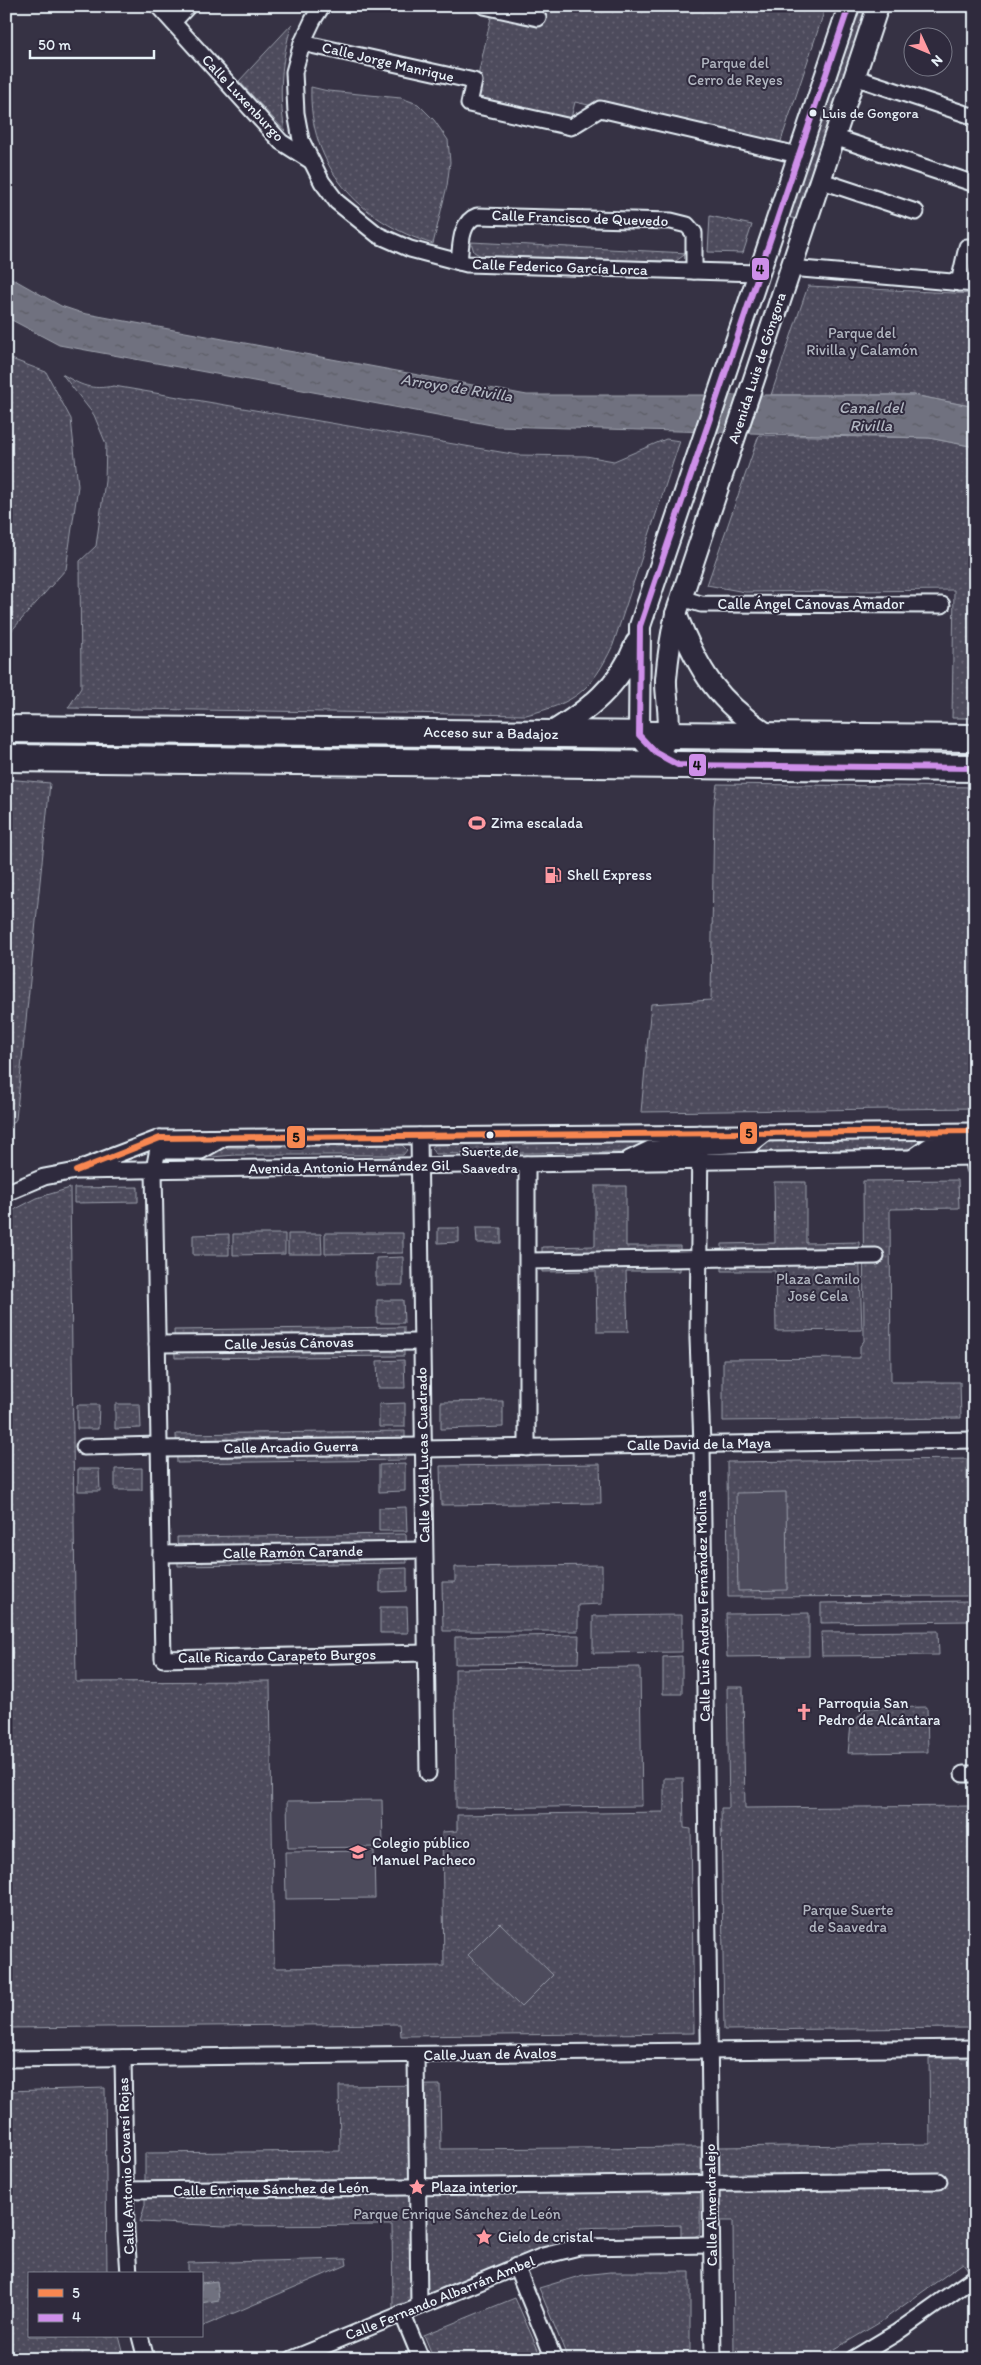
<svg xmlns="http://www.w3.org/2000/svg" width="981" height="2365" font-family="Itim,sans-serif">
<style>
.green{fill:url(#green-dots);stroke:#9a9eaa}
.pitch{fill:#4d4b5c;stroke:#9a9eaa}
.water{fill:url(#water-ripples);stroke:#a0a4af}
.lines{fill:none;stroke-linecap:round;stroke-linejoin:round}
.street-casing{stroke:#e8f1f8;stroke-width:19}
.secondary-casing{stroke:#e8f1f8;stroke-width:24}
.highway-casing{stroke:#e8f1f8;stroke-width:30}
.street{stroke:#2f2a3d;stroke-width:15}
.secondary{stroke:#2f2a3d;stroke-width:20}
.highway{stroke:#2f2a3d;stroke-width:26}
.bus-1-casing{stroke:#2f2a3d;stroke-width:10}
.bus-2-casing{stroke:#2f2a3d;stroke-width:10}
.bus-1{stroke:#f88751;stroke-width:6}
.bus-2{stroke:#ce8fe9;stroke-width:6}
.bus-dot{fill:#e8f1f8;stroke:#2f2a3d;stroke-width:2}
.labels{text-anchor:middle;stroke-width:4;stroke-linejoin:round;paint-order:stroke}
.bus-label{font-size:14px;fill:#e8f1f8;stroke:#2f2a3d;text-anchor:start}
.street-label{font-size:15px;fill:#e8f1f8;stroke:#2f2a3d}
.park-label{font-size:15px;fill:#b2b7c1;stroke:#2f2a3d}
.poi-label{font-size:15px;fill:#e8f1f8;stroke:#2f2a3d;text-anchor:start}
.water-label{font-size:16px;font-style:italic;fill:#b2b7c2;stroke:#2f2a3d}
.line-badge{stroke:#2f2a3d;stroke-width:2}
.pale-badge-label{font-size:14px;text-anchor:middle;font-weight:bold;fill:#111}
</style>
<defs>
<pattern id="green-dots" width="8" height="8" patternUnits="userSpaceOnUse" patternTransform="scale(1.25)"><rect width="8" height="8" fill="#4d4b5c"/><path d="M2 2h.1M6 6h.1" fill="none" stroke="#676574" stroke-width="1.8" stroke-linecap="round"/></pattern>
<pattern id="water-ripples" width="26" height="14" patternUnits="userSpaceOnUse" patternTransform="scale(1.25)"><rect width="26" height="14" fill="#70717f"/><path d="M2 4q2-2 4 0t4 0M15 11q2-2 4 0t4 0" fill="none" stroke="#5b5c64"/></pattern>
</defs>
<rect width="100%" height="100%" fill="#363244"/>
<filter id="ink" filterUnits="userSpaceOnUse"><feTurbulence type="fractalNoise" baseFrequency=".02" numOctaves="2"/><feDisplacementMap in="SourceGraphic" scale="10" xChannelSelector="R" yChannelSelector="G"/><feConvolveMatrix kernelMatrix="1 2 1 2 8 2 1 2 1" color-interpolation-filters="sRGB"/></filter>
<g filter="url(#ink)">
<!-- green -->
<g class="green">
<path d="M544 6H826L779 147 575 102 569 126 472 103 492 13 540 24Z"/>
<path d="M857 6H869L798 219 787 217Z"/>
<path d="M292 24C281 60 278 94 285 131L239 81Z"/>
<path d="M311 87 328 91 401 98 418 104 434 120 448 140 450 162 447 186 433 244C360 222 308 166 311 87Z"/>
<path d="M710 216 752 225 743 253 708 252Z"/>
<path d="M471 242 687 253 676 261 485 258 474 252Z"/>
<path d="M808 286 975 294V407L913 395H771Z"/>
<path d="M6 357 46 372 71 419 78 486 66 569 6 637Z"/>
<path d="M62 374C82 386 90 390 114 386L518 455 586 456 614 461 666 439 680 441 613 645C591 692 574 703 526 715L68 708 81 688 80 561 96 546 105 481 106 444 94 415Z"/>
<path d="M759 435 929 438 975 447V718H952L954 590 745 592 707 585Z"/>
<path d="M6 779 50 783 16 1119 6 1133Z"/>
<path d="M717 784 975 787V1108L641 1112 651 1004 711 1000 714 806Z"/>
<path d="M929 1139 913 1149 753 1151 767 1141Z"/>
<path d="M646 1142 631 1152 435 1154 431 1148 435 1145Z"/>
<path d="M402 1145 407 1150 403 1155H235L200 1158 217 1148Z"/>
<path d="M958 1180 959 1208 890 1209 891 1382H960L961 1418 723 1421V1359L860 1358V1346L864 1341 863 1181Z"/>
<path d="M774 1182H806V1243L859 1242 862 1330 776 1331 775 1271H722V1244L775 1243Z"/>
<path d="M595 1186H626V1246H680V1271H626L628 1332H597L596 1271 542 1272V1247L595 1246Z"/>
<path d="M138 1187V1202L74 1203V1188Z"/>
<path d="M70 1188 76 1682 270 1681 274 1968 444 1966 442 1832 457 1831V1815L664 1812V1778H683L684 1828 691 1829 694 2033 401 2036 400 2024 6 2028V1214L37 1198Z"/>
<path d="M438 1228H459V1242L438 1243Z"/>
<path d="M476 1228H501V1243H477Z"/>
<path d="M325 1233H403V1253L325 1254Z"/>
<path d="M229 1234V1255H193V1235Z"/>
<path d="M233 1234H285V1254L233 1255Z"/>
<path d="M288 1234H321L322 1254H288Z"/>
<path d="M403 1257V1285H376V1258Z"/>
<path d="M377 1300H403L404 1323H377Z"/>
<path d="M404 1327V1356L175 1358 174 1330Z"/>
<path d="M404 1360 405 1388H378L377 1361Z"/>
<path d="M503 1401V1427L441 1429V1402Z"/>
<path d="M405 1403V1427H379V1404Z"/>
<path d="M115 1404H140L141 1428 115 1429Z"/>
<path d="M77 1405H99L98 1429H77Z"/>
<path d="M405 1431V1460L177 1463 176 1434Z"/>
<path d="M967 1459 968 1596 728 1597 727 1462Z"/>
<path d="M405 1464V1491L379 1492V1465Z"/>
<path d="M600 1464 601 1503 441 1505 440 1466Z"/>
<path d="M142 1468V1490H115V1469Z"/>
<path d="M78 1469H99L100 1491H78Z"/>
<path d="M406 1507 407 1531H379V1508Z"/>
<path d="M406 1534 407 1563 178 1566 177 1537Z"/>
<path d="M602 1565V1604L578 1605V1631H443L442 1582H455V1567Z"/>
<path d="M407 1568V1591L380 1592V1569Z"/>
<path d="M968 1601 969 1621 821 1623V1603Z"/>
<path d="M380 1607H407L408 1633H380Z"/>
<path d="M809 1613V1656L727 1657 726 1614Z"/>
<path d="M682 1615V1652L593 1653V1616Z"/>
<path d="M938 1631 939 1655 822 1656 821 1632Z"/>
<path d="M579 1635 578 1663 455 1664V1637Z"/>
<path d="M682 1656V1694H663V1657Z"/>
<path d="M640 1667 642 1806 456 1808 455 1669Z"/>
<path d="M727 1687H743L745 1808 973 1806 975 1967 970 1972 975 1973V1996H970V2001H975V2018H968V2028L724 2030 721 1808H729Z"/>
<path d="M927 1707 928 1752 848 1753 851 1725 866 1708Z"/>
<path d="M929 2058H975V2267L969 2271 963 2263 879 2323 818 2359H734L733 2221H719V2147L930 2144Z"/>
<path d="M440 2085 441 2149 701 2147 700 2234 694 2237H681V2225L580 2228 581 2240 547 2248 393 2310 392 2225 225 2226 140 2222 145 2205V2153L340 2151 339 2086Z"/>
<path d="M105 2088 107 2274H29V2336H119L125 2359H6V2091Z"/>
<path d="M346 2259 347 2265 201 2327V2274H188V2263Z"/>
<path d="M610 2272H690V2359H568L539 2288 583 2275Z"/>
<path d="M515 2298 542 2359H434L424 2335Z"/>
</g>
<!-- pitch -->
<g class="pitch">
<path d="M786 1492 787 1590 738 1591 736 1493Z"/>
<path d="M382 1800 383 1847 288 1848 287 1801Z"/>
<path d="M374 1851 375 1898 286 1899 285 1852Z"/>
<path d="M500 1923 553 1975 521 2007 468 1955Z"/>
</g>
<!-- water -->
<g class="water">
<path d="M6 275 61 306 82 313 527 395H913L975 407V447L929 438 497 426 59 345 6 317Z"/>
<path d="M217 2281 219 2300 201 2303V2283Z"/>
</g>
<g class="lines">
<!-- street casing -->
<g class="street-casing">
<g id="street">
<path d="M158 6 281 142 311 161"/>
<path d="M322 6 313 20 302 43 294 72 296 113 301 140 322 182 337 202 378 235 410 249 467 264 757 273"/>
<path d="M484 6 538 18"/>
<path d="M173 22 188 6"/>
<path d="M302 43 474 81 469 104 571 127 600 109 798 155"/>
<path d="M854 77 975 117"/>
<path d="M834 137 975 184"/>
<path d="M819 180 916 212"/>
<path d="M459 262C461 246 460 222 477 216L671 221 687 225 694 233V271"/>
<path d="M790 268 975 284"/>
<path d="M959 283 967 247H975"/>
<path d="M681 598 701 604 942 605"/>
<path d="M700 1133 698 1339 702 1444 713 2359"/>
<path d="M419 1136 428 1773"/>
<path d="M160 1138 154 1170 163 1659 426 1653"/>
<path d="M159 1151H201L222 1139"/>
<path d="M913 1157 929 1146 975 1143"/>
<path d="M629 1159 650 1149 752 1144 766 1133"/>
<path d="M527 1164V1448"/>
<path d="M84 1167 160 1138 975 1131V1168"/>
<path d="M6 1193 44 1177 76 1171 975 1157"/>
<path d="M528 1261 876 1256"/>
<path d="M157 1344 421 1342"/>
<path d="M84 1447 159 1445"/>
<path d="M159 1449 423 1446"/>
<path d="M423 1449 975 1440"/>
<path d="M161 1554 424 1550"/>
<path d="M963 1774H975"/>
<path d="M416 2055 419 2306"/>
<path d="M123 2058 126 2231 129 2274"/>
<path d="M6 2059 975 2048"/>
<path d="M125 2190 939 2181"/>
<path d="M516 2266 554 2359"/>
<path d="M402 2313 421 2359"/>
<path d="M140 2336 146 2359"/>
<path d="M292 2359 543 2256 579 2247 711 2245"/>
<path d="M853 2359 896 2333 975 2277"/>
</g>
</g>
<!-- secondary casing -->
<g class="secondary-casing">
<g id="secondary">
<path d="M676 614C699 672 717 701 770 736"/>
<path d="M549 734C587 711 620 686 636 643"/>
<path d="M662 747C675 729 665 699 666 679 668 656 671 635 676 614L878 6"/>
<path d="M678 764C661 758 649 750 639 735L640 626 849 6"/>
</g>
</g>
<!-- highway casing -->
<g class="highway-casing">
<g id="highway">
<path d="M6 729 975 738"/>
<path d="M6 758 975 768"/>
</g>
</g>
<!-- street -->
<use href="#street" class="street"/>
<!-- secondary -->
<use href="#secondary" class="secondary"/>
<!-- highway -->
<use href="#highway" class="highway"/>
<!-- bus-1 casing -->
<g class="bus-1-casing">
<path id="bus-1" d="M76 1171 160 1138 975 1131"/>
</g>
<!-- bus-2 casing -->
<g class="bus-2-casing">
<path id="bus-2" d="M849 6 640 626 639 735 656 753 678 765 975 768"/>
</g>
<!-- bus-1 -->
<use href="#bus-1" class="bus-1"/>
<!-- bus-2 -->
<use href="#bus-2" class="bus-2"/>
</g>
</g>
<!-- icons -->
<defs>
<g id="stadium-bare" transform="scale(1.35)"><path d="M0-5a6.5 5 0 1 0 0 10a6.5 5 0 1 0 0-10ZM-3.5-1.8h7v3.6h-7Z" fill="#ff9aa2" stroke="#2f2a3d" stroke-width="2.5" paint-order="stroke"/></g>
<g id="fuel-bare" transform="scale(1.35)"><path d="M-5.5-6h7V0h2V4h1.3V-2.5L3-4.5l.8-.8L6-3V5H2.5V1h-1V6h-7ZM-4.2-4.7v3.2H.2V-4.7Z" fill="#ff9aa2" stroke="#2f2a3d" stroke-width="2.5" paint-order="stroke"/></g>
<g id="church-bare" transform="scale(1.35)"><path d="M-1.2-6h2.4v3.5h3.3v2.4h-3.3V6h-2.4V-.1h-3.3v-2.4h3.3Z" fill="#ff9aa2" stroke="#2f2a3d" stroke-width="2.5" paint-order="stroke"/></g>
<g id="school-bare" transform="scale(1.35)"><path d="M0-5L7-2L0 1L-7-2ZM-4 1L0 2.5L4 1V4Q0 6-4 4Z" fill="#ff9aa2" stroke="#2f2a3d" stroke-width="2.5" paint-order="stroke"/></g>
<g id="sight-bare" transform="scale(1.35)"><path d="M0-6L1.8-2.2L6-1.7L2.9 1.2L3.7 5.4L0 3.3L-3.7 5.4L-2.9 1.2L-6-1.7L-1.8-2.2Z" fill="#ff9aa2" stroke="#2f2a3d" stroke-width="2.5" paint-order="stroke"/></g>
</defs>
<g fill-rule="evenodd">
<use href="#stadium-bare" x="477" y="823"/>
<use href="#fuel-bare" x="553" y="875"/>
<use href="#church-bare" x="804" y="1712"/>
<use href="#school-bare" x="358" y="1852"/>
<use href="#sight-bare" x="417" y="2187"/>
<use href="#sight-bare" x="484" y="2237"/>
</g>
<!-- markers -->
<g class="bus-dot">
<circle cx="813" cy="113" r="4.5"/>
<circle cx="490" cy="1135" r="4.5"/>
</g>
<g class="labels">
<!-- bus labels -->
<g class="bus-label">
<text x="822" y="118">Luis de Gongora</text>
<text x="490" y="1156" text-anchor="middle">Suerte de<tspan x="490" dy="17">Saavedra</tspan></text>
</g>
<!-- street labels -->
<g class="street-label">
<text transform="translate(388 62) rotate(13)" y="5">Calle Jorge Manrique</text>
<text transform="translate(243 98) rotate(47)" y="5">Calle Luxenburgo</text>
<text transform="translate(580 218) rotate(2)" y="5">Calle Francisco de Quevedo</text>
<text transform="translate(560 267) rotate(2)" y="5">Calle Federico García Lorca</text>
<text transform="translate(757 368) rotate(-72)" y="5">Avenida Luis de Góngora</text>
<text x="811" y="609">Calle Ángel Cánovas Amador</text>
<text transform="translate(491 733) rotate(1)" y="5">Acceso sur a Badajoz</text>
<text transform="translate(349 1167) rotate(-1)" y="5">Avenida Antonio Hernández Gil</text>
<text transform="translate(289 1343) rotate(-1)" y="5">Calle Jesús Cánovas</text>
<text transform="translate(699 1444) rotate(-1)" y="5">Calle David de la Maya</text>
<text transform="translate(291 1447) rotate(-1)" y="5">Calle Arcadio Guerra</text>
<text transform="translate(423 1455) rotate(-91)" y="5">Calle Vidal Lucas Cuadrado</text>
<text transform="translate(293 1552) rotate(-1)" y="5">Calle Ramón Carande</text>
<text transform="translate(703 1606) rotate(-91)" y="5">Calle Luis Andreu Fernández Molina</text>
<text transform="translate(277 1656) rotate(-1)" y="5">Calle Ricardo Carapeto Burgos</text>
<text transform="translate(490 2054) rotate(-1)" y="5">Calle Juan de Ávalos</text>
<text transform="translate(126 2166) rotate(-92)" y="5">Calle Antonio Covarsí Rojas</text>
<text transform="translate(271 2189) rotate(-1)" y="5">Calle Enrique Sánchez de León</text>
<text transform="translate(711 2205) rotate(-91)" y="5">Calle Almendralejo</text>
<text transform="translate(440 2298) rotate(-22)" y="5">Calle Fernando Albarrán Ambel</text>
</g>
<!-- park labels -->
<g class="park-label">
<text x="735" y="68">Parque del<tspan x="735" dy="17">Cerro de Reyes</tspan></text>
<text x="862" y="338">Parque del<tspan x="862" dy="17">Rivilla y Calamón</tspan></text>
<text x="818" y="1284">Plaza Camilo<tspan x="818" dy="17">José Cela</tspan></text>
<text x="848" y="1915">Parque Suerte<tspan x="848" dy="17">de Saavedra</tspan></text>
<text x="457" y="2219">Parque Enrique Sánchez de León</text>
</g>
<!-- poi labels -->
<g class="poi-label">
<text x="491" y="828">Zima escalada</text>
<text x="567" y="880">Shell Express</text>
<text x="818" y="1708">Parroquia San<tspan x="818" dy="17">Pedro de Alcántara</tspan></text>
<text x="372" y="1848">Colegio público<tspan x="372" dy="17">Manuel Pacheco</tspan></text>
<text x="431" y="2192">Plaza interior</text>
<text x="498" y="2242">Cielo de cristal</text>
</g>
<!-- water labels -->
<g class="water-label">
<text transform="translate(457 387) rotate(9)" y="6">Arroyo de Rivilla</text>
<text x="871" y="413">Canal del<tspan x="871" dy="18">Rivilla</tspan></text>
</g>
</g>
<g class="line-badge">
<rect x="751" y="257" width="19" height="24" rx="5" fill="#ce8fe9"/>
<rect x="688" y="753" width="19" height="24" rx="5" fill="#ce8fe9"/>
<rect x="739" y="1121" width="19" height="24" rx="5" fill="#f88751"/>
<rect x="286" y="1125" width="20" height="24" rx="5" fill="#f88751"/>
</g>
<g class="pale-badge-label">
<text x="760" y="274">4</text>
<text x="697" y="770">4</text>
<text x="749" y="1138">5</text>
<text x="296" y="1142">5</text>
</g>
<!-- margin -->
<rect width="981" height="2365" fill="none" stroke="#2f2a3d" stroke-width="25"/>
<rect x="12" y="12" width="956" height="2340" fill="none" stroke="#e8f1f8" stroke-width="2" filter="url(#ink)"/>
<!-- legend -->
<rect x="28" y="2272" width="175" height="65" fill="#2f2a3d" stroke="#797a88"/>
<rect x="38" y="2289" width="25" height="8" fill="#f88751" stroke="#797a88"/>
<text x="72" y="2298" font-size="15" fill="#e8f1f8">5</text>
<rect x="38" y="2314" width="25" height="8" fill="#ce8fe9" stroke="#797a88"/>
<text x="72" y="2322" font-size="15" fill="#e8f1f8">4</text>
<!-- north arrow -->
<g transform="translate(928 52) rotate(134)"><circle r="24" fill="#2f2a3d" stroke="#797a88"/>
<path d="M0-4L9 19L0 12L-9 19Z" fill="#ff9aa2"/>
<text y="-8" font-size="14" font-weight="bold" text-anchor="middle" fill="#e8f1f8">N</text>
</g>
<!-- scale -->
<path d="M30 50v8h124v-8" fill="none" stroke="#e8f1f8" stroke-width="2.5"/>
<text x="38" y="50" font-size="15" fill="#e8f1f8" stroke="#2f2a3d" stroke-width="4" paint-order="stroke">50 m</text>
</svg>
